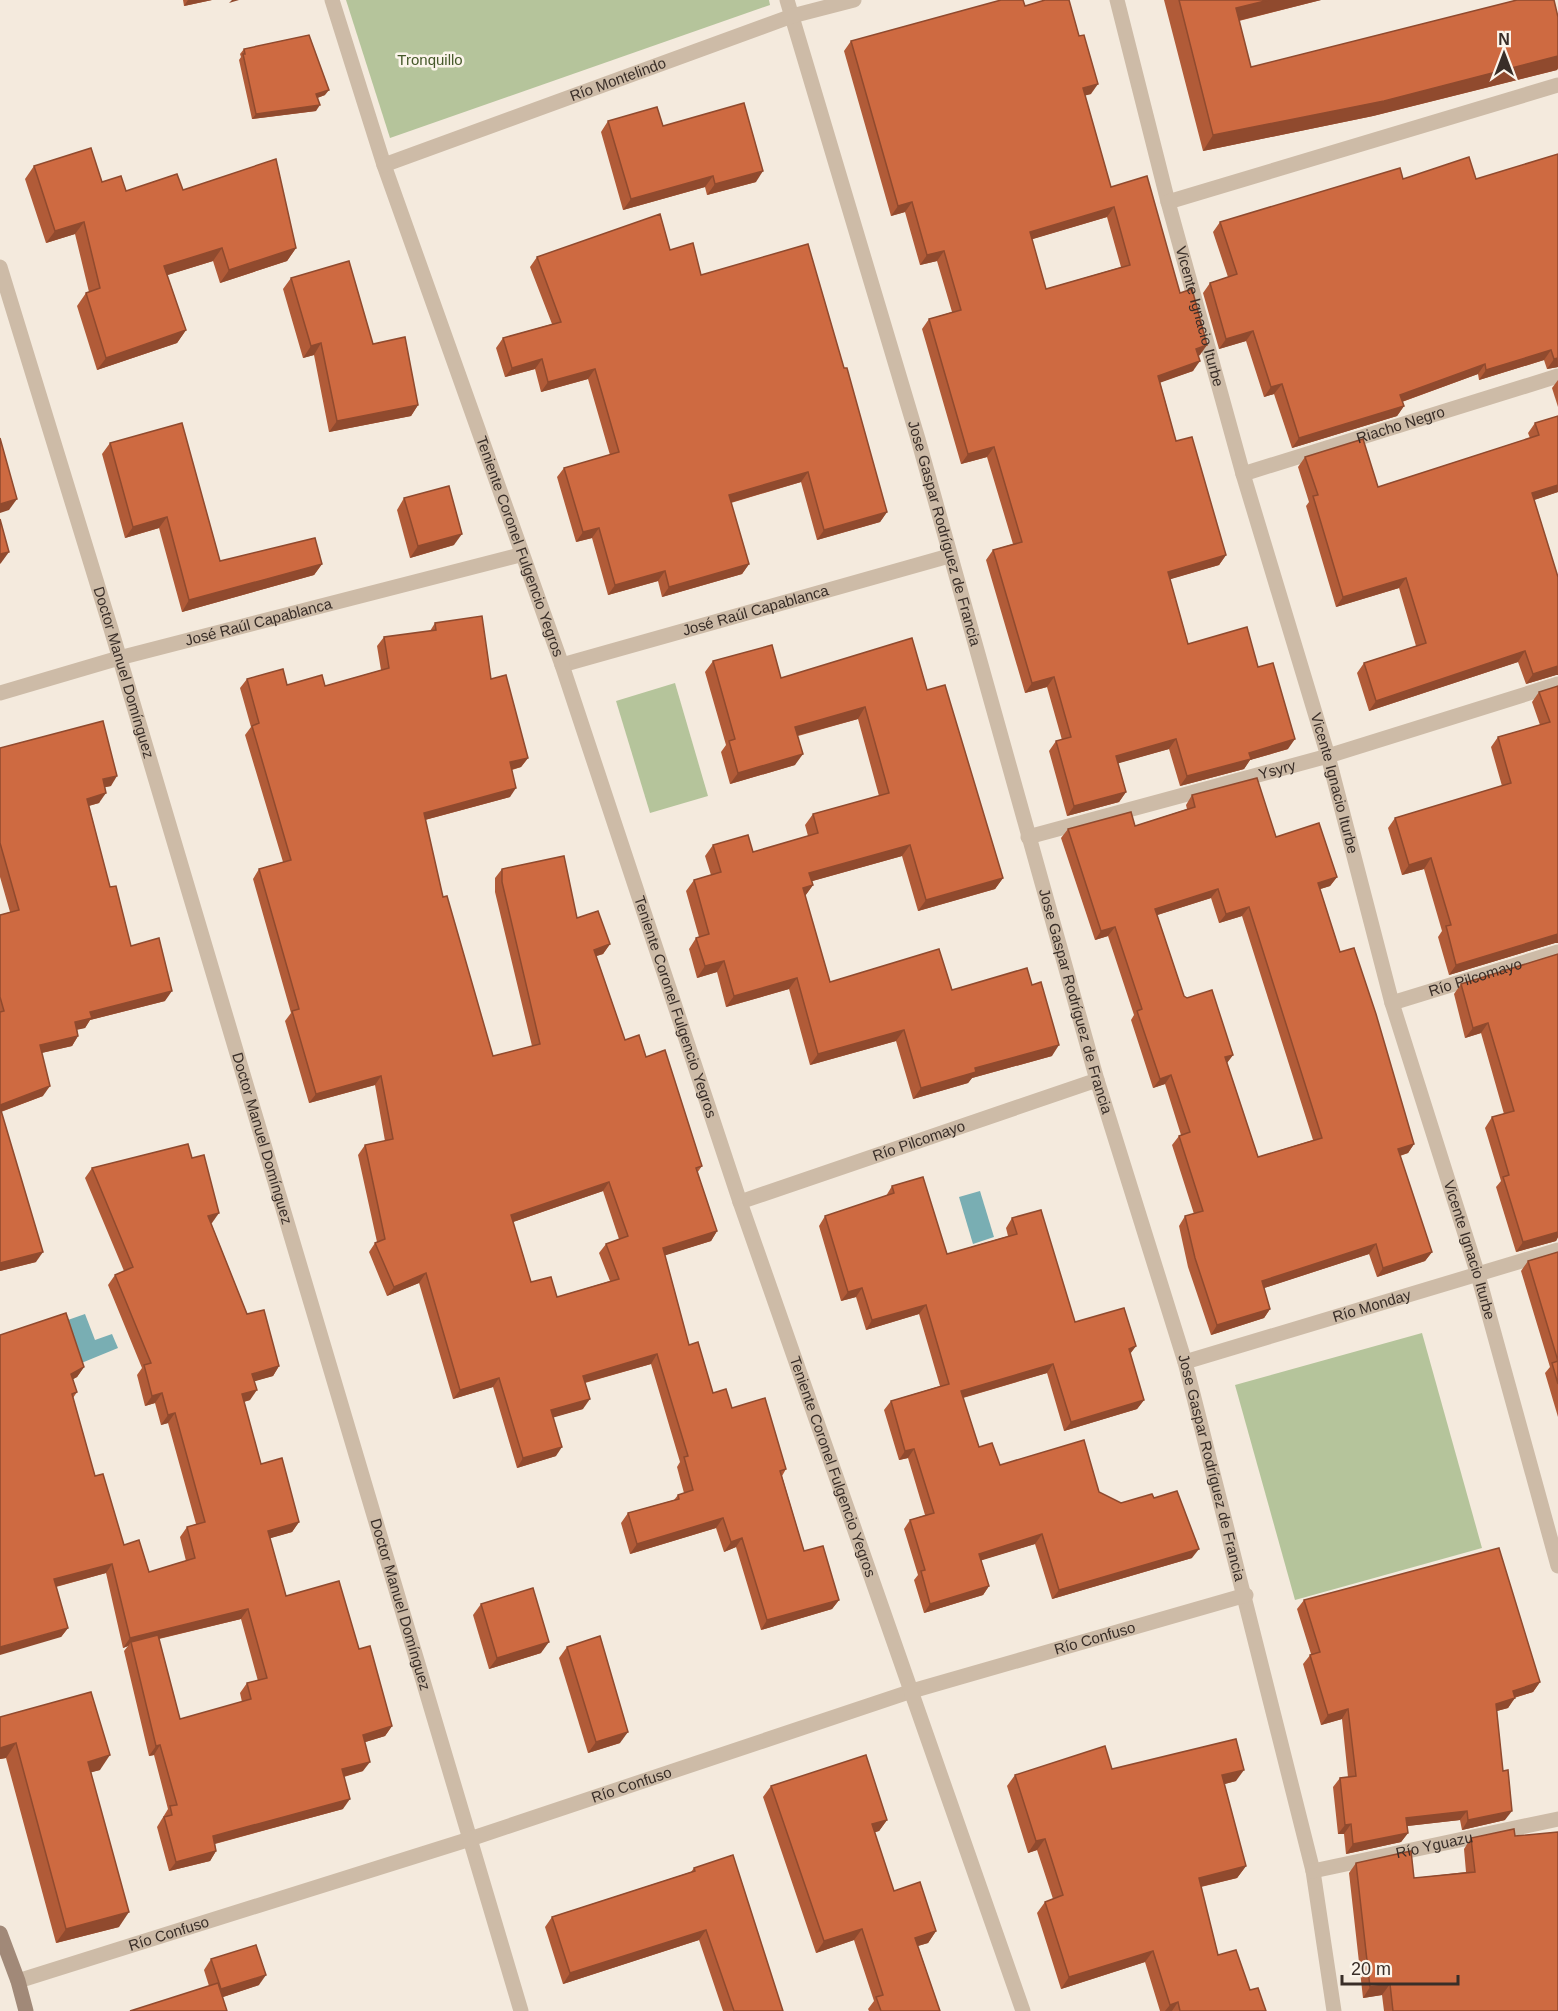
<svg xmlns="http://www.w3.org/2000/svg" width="1558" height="2011" font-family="Helvetica,sans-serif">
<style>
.green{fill:#b5c49b}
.water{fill:#79aeb3}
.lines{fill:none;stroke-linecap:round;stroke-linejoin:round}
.minor{stroke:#cdbba7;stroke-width:15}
.tertiary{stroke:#cdbba7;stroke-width:15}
.secondary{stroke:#a18978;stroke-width:15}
.wall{fill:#b15b38;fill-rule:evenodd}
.shaded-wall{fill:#904a2e}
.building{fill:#ce6a41;stroke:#904a2e;stroke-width:1.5;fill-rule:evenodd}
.labels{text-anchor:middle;stroke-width:5;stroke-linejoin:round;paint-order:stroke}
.park-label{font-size:15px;fill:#46592a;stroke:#fbf4ea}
.street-label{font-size:15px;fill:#392e28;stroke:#fbf4ea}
</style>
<rect width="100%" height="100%" fill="#f4eadd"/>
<!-- green -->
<g class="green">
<path d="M346 0H769L770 5 390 138Z"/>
<path d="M675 683 708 796 650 813 616 701Z"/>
<path d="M1422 1333 1482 1548 1295 1600 1235 1385Z"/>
</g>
<!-- water -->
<g class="water">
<path d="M980 1191 994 1237 973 1244 959 1197Z"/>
<path d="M85 1314 95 1340 112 1334 118 1348 79 1364 65 1321Z"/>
</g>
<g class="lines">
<!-- minor -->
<g class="minor">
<path id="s1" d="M787 0 918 439 1097 1080 1185 1362 1313 1871 1334 2011"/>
<path id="s2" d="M1117 0 1168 202 1243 474 1328 756 1392 1003 1478 1275 1558 1566"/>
<path d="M1168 202 1558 85"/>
<path id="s3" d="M0 267 111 629 521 2011"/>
<path id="s4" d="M1243 474 1558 376"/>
<path id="s5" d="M562 665 949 556"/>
<path id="s6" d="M0 693 119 658 520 555"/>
<path id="s7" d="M1028 837 1328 756 1558 684"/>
<path id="s8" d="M1392 1003 1558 952"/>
<path id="s9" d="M740 1202 1097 1080"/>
<path id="s10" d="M1185 1362 1558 1250"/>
<path id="s11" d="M1313 1871 1558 1819"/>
<path id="s12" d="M18 1981 470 1839 912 1691 1246 1595"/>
</g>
<!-- tertiary -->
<g class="tertiary">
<path id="s13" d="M332 0 384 165 562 665 740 1202 1023 2011"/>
<path id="s14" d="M384 165 792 16 854 0"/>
</g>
<!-- secondary -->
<path class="secondary" d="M0 1933 18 1981 26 2011"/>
</g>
<!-- wall -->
<g class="wall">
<path d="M183 0H212L184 6Z"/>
<path d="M1164 0H1321L1239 21 1251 67 1558 17V68L1557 70 1373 116 1203 151Z"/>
<path d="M851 41 1091 94 1085 95 1111 187 1180 293 1200 355 1198 356 1193 371 1160 382 1176 441 1226 555 1219 565 1170 579 1188 644 1258 667 1288 749 1250 760 1244 769 1180 786 1169 749 1118 763 1126 792 1119 802 1067 816 1049 751 1056 741 1062 740 1047 687 1025 693 986 560 993 550 1013 544 987 457 961 464 922 329 929 319 952 312 937 261 920 265 905 212 891 216 844 51ZM1107 217 1121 267 1046 289 1032 239Z"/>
<path d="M244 49 325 95 317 98 316 111 252 119 239 60 241 57 240 54Z"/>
<path d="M608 121 663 126 756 182 707 195 705 187 623 210 601 132Z"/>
<path d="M34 166 102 182 126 191 183 190 296 248 287 261 220 283 213 261 167 275 186 330 177 343 97 370 77 306 86 293 89 292 75 234 46 243 25 179Z"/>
<path d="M1403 179H1476L1558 367 1547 369 1544 360 1479 380 1478 374 1402 402 1404 406 1397 416 1292 448 1274 394 1264 397 1246 341 1219 349 1203 293 1210 283 1228 277 1213 232 1220 222Z"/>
<path d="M670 250 701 275 844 368 887 512 880 522 817 540 801 482 731 503 749 564 742 574 662 597 658 581 608 595 592 538 576 542 557 477 564 468 610 455 588 379 541 392 535 369 505 377 496 348 503 338 552 324 530 267 537 257Z"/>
<path d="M291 278 418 405 411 416 329 432 314 355 303 358 283 289Z"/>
<path d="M1558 380V407L1552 388Z"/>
<path d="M1558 416V492L1534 500 1558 577V675H1556L1526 684 1518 662 1369 711 1357 673 1364 663 1416 646 1399 588 1336 607 1306 506 1309 502 1298 467 1305 457 1378 487 1530 438 1528 433 1535 423Z"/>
<path d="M110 443 220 561 322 564 314 575 182 612 159 528 125 538 102 454Z"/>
<path d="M404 498 454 545 410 558 397 510Z"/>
<path d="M435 623 491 679 528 758 521 767 512 770 510 797 425 820 443 897 493 1056 532 1046 495 892V878L502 869 577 918 610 944 603 954 596 956 625 1040 646 1057 702 1166 697 1173 717 1231 711 1241 665 1255 689 1345 713 1393 732 1408 786 1469 782 1476 804 1551 839 1600 832 1609 761 1630 736 1547 724 1552 716 1528 630 1554 621 1523 628 1513 674 1500 678 1495 684 1493 677 1467 680 1462 651 1364 585 1383 583 1409 553 1417 556 1456 517 1468 493 1387 453 1399 419 1283 387 1296 369 1252 375 1243 377 1242 358 1155 365 1145 385 1141 375 1085 309 1103 285 1021 291 1013 253 879 259 869 283 862 245 735 251 727 240 688 247 679 287 685 325 686 381 670 377 646 384 637 430 631ZM603 1191 619 1239 606 1244 599 1253 610 1281 557 1297 531 1282 513 1222Z"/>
<path d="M713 661 781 678 927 690 1003 878 995 889 918 911 902 856 812 881 813 885 805 896 830 982 952 990 1052 1056 972 1078 968 1083 913 1099 896 1041 810 1065 789 989 726 1007 717 972 697 978 689 949 696 938 699 937 686 891 694 880 711 875 705 856 713 845 753 852 808 836 805 825 813 814 879 796 858 719 798 736 795 765 730 784 721 752 726 745 705 672Z"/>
<path d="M1558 686 1555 943 1449 975 1438 937 1442 931 1424 869 1402 875 1388 828 1395 818 1502 786 1491 747 1498 737 1540 725 1532 702 1539 692Z"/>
<path d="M0 748 111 786 105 787 99 803 89 806 110 887 131 946 165 1001 90 1020 85 1028 77 1029 78 1036 72 1046 41 1053 43 1096 1 1112 36 1262 0 1271V915L10 912 0 877Z"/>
<path d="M1192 795 1276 837 1337 877 1330 886 1320 889 1340 952 1414 1144 1408 1153 1400 1156 1432 1252 1425 1261 1377 1277 1369 1254 1264 1288 1270 1309 1264 1318 1211 1335 1188 1267 1179 1226 1185 1216 1194 1214 1172 1145 1179 1136 1181 1135 1165 1084 1153 1088 1131 1020 1134 1015 1108 936 1095 940 1061 838 1068 829 1135 826 1187 809 1186 805ZM1211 898 1219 923 1242 916 1313 1140 1258 1157 1227 1063 1233 1055 1184 996 1157 915Z"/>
<path d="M1558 954V1237L1556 1241 1516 1252 1496 1187 1501 1181 1485 1128 1492 1117 1504 1114 1481 1033 1465 1038 1454 994 1461 984Z"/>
<path d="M192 1158 211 1223 247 1314 279 1366 273 1376 254 1381 250 1400 244 1402 261 1464 299 1522 292 1532 270 1538 286 1596 359 1649 392 1726 385 1736 365 1742 363 1771 344 1777 343 1809 215 1844 216 1851 210 1861 169 1871 157 1827 168 1809 154 1755 149 1756 124 1651 128 1646 123 1648 106 1573 56 1587 68 1628 61 1637 0 1335 84 1367 77 1377 73 1379 77 1392 73 1398 95 1476 124 1545 149 1572 186 1561 180 1537 187 1527 196 1524 168 1423 161 1425 155 1403 145 1406 137 1375 142 1368 108 1285 115 1275 124 1271 85 1178 92 1168ZM241 1619 258 1681 247 1683 240 1693 242 1702 180 1719 159 1639Z"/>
<path d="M892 1186 947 1254 1008 1236 1006 1228 1012 1218 1075 1322 1136 1346 1130 1354 1144 1400 1137 1409 1064 1431 1047 1373 963 1398 979 1447 1000 1465 1099 1492 1121 1503 1154 1498 1192 1558 1052 1599 1035 1544 981 1560 989 1586 983 1595 924 1613 914 1580 918 1575 904 1529 910 1520 925 1515 908 1458 899 1460 884 1410 891 1401 940 1386 919 1314 866 1330 856 1297 841 1301 819 1226 825 1216 886 1196Z"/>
<path d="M1558 1252V1417L1545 1373 1550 1367 1521 1271 1528 1261Z"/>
<path d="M1304 1600 1540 1682 1533 1692 1514 1698 1508 1708 1497 1711 1505 1820 1462 1830 1460 1820 1407 1826 1408 1833 1401 1842 1346 1854 1344 1834H1338L1333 1787 1340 1778 1348 1777 1342 1719 1321 1725 1303 1664 1311 1654 1297 1609Z"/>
<path d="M481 1604 541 1653 489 1669 473 1615Z"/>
<path d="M567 1647 620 1743 588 1753 559 1658Z"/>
<path d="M0 1717 100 1770 91 1772 119 1927 56 1943 6 1758 0 1759Z"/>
<path d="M1112 1769 1236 1781 1224 1784 1246 1866 1237 1878 1201 1887 1218 1955 1250 1990 1266 2011H1160L1145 1962 1061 1989 1037 1913 1045 1902 1053 1899 1037 1850 1028 1853 1007 1786 1015 1775Z"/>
<path d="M771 1786 887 1820 879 1831 874 1832 894 1891 936 1931 928 1943 918 1946 940 2011H869L868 2009 874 2001 854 1940 816 1953 763 1797Z"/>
<path d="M1515 1836 1558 2011H1384L1382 1995 1363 1998 1349 1873 1356 1863 1414 1878 1466 1872 1464 1849 1471 1838Z"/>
<path d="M694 1868 783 2011H723L699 1940 563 1984 545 1927 552 1917 691 1872Z"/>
<path d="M211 1959 259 1985 223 1997 209 1986 204 1970Z"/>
</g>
<!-- shaded-wall -->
<g class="shaded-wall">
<path d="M188 0H212L184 6Z"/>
<path d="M232 0H239L229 3Z"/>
<path d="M1269 0H1321L1225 24 1236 8Z"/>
<path d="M1558 56V68L1557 70 1373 116 1203 151 1213 135Z"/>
<path d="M1098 84 1091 94 1076 98 1083 88Z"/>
<path d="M329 90 325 95 312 100 316 94Z"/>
<path d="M320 105 316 111 252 119 256 114Z"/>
<path d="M763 171 756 182 707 195 715 184Z"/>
<path d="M713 176 705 187 623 210 631 199Z"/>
<path d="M912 202 905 212 891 216 898 206Z"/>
<path d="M1114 207 1107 217 1023 242 1030 232Z"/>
<path d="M84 222 75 234 46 243 55 231Z"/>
<path d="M222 248 213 261 155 279 164 266Z"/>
<path d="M296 248 287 261 220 283 229 270Z"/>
<path d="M944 251 937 261 920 265 927 255Z"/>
<path d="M186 330 177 343 97 370 106 358Z"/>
<path d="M1253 331 1246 341 1219 349 1226 339Z"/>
<path d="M321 343 314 355 303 358 311 346Z"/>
<path d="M1207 345 1200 355 1189 359 1196 349Z"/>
<path d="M1551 350 1544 360 1479 380 1486 370Z"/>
<path d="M1558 358V367L1547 369 1554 359Z"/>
<path d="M542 359 535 369 505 377 512 368Z"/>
<path d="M1200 361 1193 371 1151 386 1158 376Z"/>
<path d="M1485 364 1478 374 1393 405 1400 395Z"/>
<path d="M595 369 588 379 541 392 548 382Z"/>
<path d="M1282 384 1274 394 1264 397 1271 387Z"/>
<path d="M418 405 411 416 329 432 337 421Z"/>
<path d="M1404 406 1397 416 1292 448 1299 438Z"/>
<path d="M994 447 987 457 961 464 968 454Z"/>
<path d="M808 472 801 482 722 505 729 495Z"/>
<path d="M1558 485V492L1525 503 1532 493Z"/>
<path d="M17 499 9 510 0 513V504Z"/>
<path d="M887 512 880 522 817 540 824 530Z"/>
<path d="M167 517 159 528 125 538 133 527Z"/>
<path d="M599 528 592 538 576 542 583 532Z"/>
<path d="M462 534 454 545 410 558 418 546Z"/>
<path d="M9 552 1 563 0 564V554Z"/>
<path d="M1226 555 1219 565 1161 582 1168 572Z"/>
<path d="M322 564 314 575 182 612 189 600Z"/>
<path d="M749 564 742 574 662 597 669 587Z"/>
<path d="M665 571 658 581 608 595 615 585Z"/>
<path d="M1406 578 1399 588 1336 607 1343 597Z"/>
<path d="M1525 651 1518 662 1369 711 1376 701Z"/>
<path d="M1558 666V675H1556L1526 684 1533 674Z"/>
<path d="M1054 677 1047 687 1025 693 1032 683Z"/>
<path d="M865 707 858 719 788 738 795 727Z"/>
<path d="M1176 739 1169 749 1109 766 1116 756Z"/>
<path d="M1295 739 1288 749 1250 760 1244 769 1180 786 1187 776 1249 753Z"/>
<path d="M803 754 795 765 730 784 738 773Z"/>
<path d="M528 758 521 767 503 772 510 762Z"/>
<path d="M117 776 111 786 96 789 103 779Z"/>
<path d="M516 788 510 797 417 822 424 813Z"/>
<path d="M1126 792 1119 802 1067 816 1074 806Z"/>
<path d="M106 793 99 803 80 808 87 799Z"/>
<path d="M910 845 902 856 802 884 809 873Z"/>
<path d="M1431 858 1424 869 1402 875 1409 865Z"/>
<path d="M1337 877 1330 886 1311 892 1318 883Z"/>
<path d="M1003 878 995 889 918 911 926 900Z"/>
<path d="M813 885 805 896 803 888Z"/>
<path d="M1218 889 1211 898 1148 918 1155 909Z"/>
<path d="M1249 907 1242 916 1219 923 1226 914Z"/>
<path d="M1115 927 1108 936 1095 940 1101 931Z"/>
<path d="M1558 934V943H1555L1449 975 1456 965Z"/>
<path d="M610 944 603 954 587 959 594 950Z"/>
<path d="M724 961 717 972 697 978 705 966Z"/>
<path d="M797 978 789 989 726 1007 734 996Z"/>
<path d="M172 991 165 1001 90 1020 85 1028 68 1032 75 1022 90 1012Z"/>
<path d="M1488 1023 1481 1033 1465 1038 1473 1028Z"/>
<path d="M904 1030 896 1041 810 1065 818 1054Z"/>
<path d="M78 1036 72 1046 33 1055 40 1045Z"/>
<path d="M1059 1045 1052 1056 972 1078 968 1083 913 1099 921 1088 975 1068Z"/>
<path d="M1233 1055 1226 1064 1225 1057Z"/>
<path d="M1171 1075 1165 1084 1153 1088 1160 1079Z"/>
<path d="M381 1076 375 1085 309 1103 316 1094Z"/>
<path d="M50 1086 43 1096 0 1112V1105Z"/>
<path d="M1414 1144 1408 1153 1392 1158 1398 1149Z"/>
<path d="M609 1182 603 1191 504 1225 511 1215Z"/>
<path d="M219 1213 212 1223 201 1226 208 1216Z"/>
<path d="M717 1231 711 1241 657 1258 663 1248Z"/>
<path d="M1558 1232V1237L1556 1241 1516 1252 1523 1242Z"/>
<path d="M1376 1244 1369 1254 1255 1291 1262 1281Z"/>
<path d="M43 1252 36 1262 0 1271V1263Z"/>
<path d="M1432 1252 1425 1261 1377 1277 1383 1268Z"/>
<path d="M426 1273 419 1283 387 1296 394 1287Z"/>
<path d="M862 1288 856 1297 841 1301 848 1292Z"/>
<path d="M926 1305 919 1314 866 1330 872 1320Z"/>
<path d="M1270 1309 1264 1318 1211 1335 1217 1325Z"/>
<path d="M1136 1346 1129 1355V1349Z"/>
<path d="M657 1354 651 1364 576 1385 583 1376Z"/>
<path d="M1053 1364 1047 1373 955 1400 961 1391Z"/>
<path d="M279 1366 273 1376 245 1384 252 1374Z"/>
<path d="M84 1367 77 1377 64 1384 71 1374Z"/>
<path d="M499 1378 493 1387 453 1399 460 1390Z"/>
<path d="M257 1390 250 1400 235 1404 242 1394Z"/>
<path d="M162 1393 155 1403 145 1406 152 1396Z"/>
<path d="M590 1399 583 1409 545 1420 551 1410Z"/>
<path d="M1144 1400 1137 1409 1064 1431 1071 1422Z"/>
<path d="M175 1413 168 1423 161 1425 168 1415Z"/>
<path d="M562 1447 556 1456 517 1468 523 1458Z"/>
<path d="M914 1449 908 1458 899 1460 905 1451Z"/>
<path d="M723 1518 716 1528 630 1554 637 1544Z"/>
<path d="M299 1522 292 1532 261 1541 268 1531Z"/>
<path d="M1042 1534 1035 1544 973 1563 979 1554Z"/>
<path d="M742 1538 736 1547 724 1552 731 1542Z"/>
<path d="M1199 1549 1192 1558 1052 1599 1059 1590Z"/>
<path d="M112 1564 106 1573 47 1589 54 1579Z"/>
<path d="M989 1586 983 1595 924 1613 930 1604Z"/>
<path d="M839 1600 832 1609 761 1630 767 1620Z"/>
<path d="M248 1609 241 1619 132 1645 131 1642 128 1646 123 1648 130 1638Z"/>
<path d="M68 1628 61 1637 0 1655V1647Z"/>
<path d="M549 1642 541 1653 489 1669 497 1658Z"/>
<path d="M1540 1682 1533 1692 1506 1700 1513 1691Z"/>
<path d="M1515 1698 1508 1708 1489 1713 1496 1704Z"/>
<path d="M1348 1709 1342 1719 1321 1725 1328 1715Z"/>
<path d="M392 1726 385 1736 356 1745 363 1735Z"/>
<path d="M628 1732 620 1743 588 1753 596 1742Z"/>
<path d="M16 1743 6 1758 0 1759V1748Z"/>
<path d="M160 1745 154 1755 149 1756 156 1746Z"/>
<path d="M110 1755 100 1770 78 1776 88 1762Z"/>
<path d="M370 1762 363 1771 335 1779 342 1769Z"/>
<path d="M1244 1770 1236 1781 1214 1787 1222 1775Z"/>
<path d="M350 1799 343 1809 206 1846 213 1836Z"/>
<path d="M1467 1811 1460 1820 1399 1827 1406 1818Z"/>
<path d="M1512 1811 1505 1820 1462 1830 1468 1820Z"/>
<path d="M887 1820 879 1831 864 1836 872 1824Z"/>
<path d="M1351 1824 1344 1834H1338L1345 1825Z"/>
<path d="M1408 1833 1401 1842 1346 1854 1353 1844Z"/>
<path d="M1045 1839 1037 1850 1028 1853 1036 1841Z"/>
<path d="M216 1851 210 1861 169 1871 176 1862Z"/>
<path d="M1246 1866 1237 1878 1191 1889 1199 1878Z"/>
<path d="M129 1912 119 1927 56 1943 66 1929Z"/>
<path d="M862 1929 854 1940 816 1953 824 1941Z"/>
<path d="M706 1930 699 1940 563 1984 570 1973Z"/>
<path d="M936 1931 928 1943 907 1949 915 1938Z"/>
<path d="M1153 1951 1145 1962 1061 1989 1069 1977Z"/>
<path d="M266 1975 259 1985 214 2000 221 1989Z"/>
<path d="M1390 1984 1382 1995 1363 1998 1370 1987Z"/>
<path d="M1178 2002 1172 2011H1165L1170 2005Z"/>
</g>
<!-- building -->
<g class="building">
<path d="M1001 0H1023L1025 6 1045 0H1069L1079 36 1084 35 1098 84 1083 88 1111 187 1147 176 1180 293 1192 289 1207 345 1196 349 1200 361 1158 376 1176 441 1192 437 1226 555 1168 572 1188 644 1247 627 1258 667 1273 663 1295 739 1249 753 1251 759 1187 776 1176 739 1116 756 1126 792 1074 806 1056 741 1071 737 1054 677 1032 683 993 550 1022 542 994 447 968 454 929 319 961 310 944 251 927 255 912 202 898 206 851 41ZM1114 207 1130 265 1046 289 1030 232Z"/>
<path d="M1179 0H1269L1236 8 1251 67 1517 0H1554L1558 17V56L1384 101 1213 135Z"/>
<path d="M309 35 329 90 316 94 320 105 256 114 243 54H245L244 49Z"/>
<path d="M744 103 763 171 715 184 713 176 631 199 608 121 657 107 663 126Z"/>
<path d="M91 148 102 182 121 176 126 191 177 174 183 190 276 159 296 248 229 270 222 248 164 266 186 330 106 358 86 293 100 288 84 222 55 231 34 166Z"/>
<path d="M1558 154V358L1554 359 1551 350 1486 370 1485 364 1400 395 1404 406 1299 438 1282 384 1271 387 1253 331 1226 339 1210 283 1237 274 1220 222 1400 168 1403 179 1469 157 1476 179Z"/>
<path d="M660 214 670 250 693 243 701 275 808 244 844 368H847L887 512 824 530 808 472 729 495 749 564 669 587 665 571 615 585 599 528 583 532 564 468 619 452 595 369 548 382 542 359 512 368 503 338 561 322 537 257Z"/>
<path d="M349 261 373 344 405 337 418 405 337 421 321 343 311 346 291 278Z"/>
<path d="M1558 416V485L1532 493 1558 577V666L1533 674 1525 651 1376 701 1364 663 1426 643 1406 578 1343 597 1313 496 1318 495 1305 457 1363 439 1378 487 1539 435 1535 423Z"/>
<path d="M182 423 220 561 315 538 322 564 189 600 167 517 133 527 110 443Z"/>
<path d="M0 438 17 499 0 504Z"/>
<path d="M449 486 462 534 418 546 404 498Z"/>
<path d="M0 519 9 552 0 554Z"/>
<path d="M482 616 491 679 506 675 528 758 510 762 516 788 424 813 443 897 447 896 493 1056 540 1044 502 882V869L564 856 577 918 598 911 610 944 594 950 625 1040 639 1035 646 1057 665 1050 702 1166 696 1168 717 1231 663 1248 689 1345 698 1342 713 1393 726 1389 732 1408 765 1398 786 1469 780 1471 804 1551 823 1546 839 1600 767 1620 742 1538 731 1542 723 1518 637 1544 628 1513 679 1499 678 1495 693 1490 684 1457 688 1456 657 1354 583 1376 590 1399 551 1410 562 1447 523 1458 499 1378 460 1390 426 1273 394 1287 375 1243 385 1239 365 1145 393 1139 381 1076 316 1094 292 1011 299 1009 259 869 291 860 252 726 259 723 247 679 283 669 287 685 322 675 325 686 389 668 384 637 436 630 435 623ZM609 1182 628 1236 606 1244 619 1279 557 1297 551 1277 531 1282 511 1215Z"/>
<path d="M912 638 927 690 945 685 1003 878 926 900 910 845 809 873 813 885 803 888 830 982 939 949 952 990 1027 968 1032 985 1041 982 1059 1045 975 1068 976 1072 921 1088 904 1030 818 1054 797 978 734 996 724 961 705 966 696 938 709 934 694 880 721 872 713 845 748 835 753 852 818 833 813 814 889 793 865 707 795 727 803 754 738 773 729 741 735 739 713 661 772 645 781 678Z"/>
<path d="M1558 686V934L1456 965 1446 926 1451 925 1431 858 1409 865 1395 818 1511 783 1498 737 1550 722 1539 692Z"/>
<path d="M103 721 117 776 103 779 106 793 87 799 110 887 116 886 131 946 159 938 172 991 90 1012 92 1018 75 1022 78 1036 40 1045 50 1086 0 1105V1012L4 1011 0 997V915L19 910 0 843V748Z"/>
<path d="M1257 778 1276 837 1319 823 1337 877 1318 883 1340 952 1354 948 1376 1014 1414 1144 1398 1149 1432 1252 1383 1268 1376 1244 1262 1281 1270 1309 1217 1325 1195 1258 1185 1216 1203 1211 1179 1136 1190 1132 1171 1075 1160 1079 1137 1011 1142 1009 1115 927 1101 931 1068 829 1131 812 1135 826 1195 807 1192 795ZM1218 889 1226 914 1249 907 1322 1138 1258 1157 1225 1057 1233 1055 1212 990 1187 998 1184 996 1155 909Z"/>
<path d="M1558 954V1232L1523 1242 1503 1177 1509 1175 1492 1117 1514 1111 1488 1023 1473 1028 1461 984Z"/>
<path d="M0 1107 43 1252 0 1263Z"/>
<path d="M188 1144 192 1158 204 1155 219 1213 208 1216 247 1314 264 1310 279 1366 252 1374 257 1390 242 1394 261 1464 282 1458 299 1522 268 1531 286 1596 339 1581 359 1649 370 1646 392 1726 363 1735 370 1762 342 1769 350 1799 213 1836 216 1851 176 1862 164 1817 172 1815 170 1806 177 1805 160 1745 156 1746 131 1642 158 1635 180 1719 251 1699 247 1683 267 1678 248 1609 130 1638 112 1564 54 1579 68 1628 0 1647V1335L66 1313 84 1367 71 1374 77 1392 72 1394 95 1476 103 1474 124 1545 139 1540 149 1572 195 1558 187 1527 205 1522 175 1413 168 1415 162 1393 152 1396 144 1365 151 1363 115 1275 133 1267 92 1168Z"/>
<path d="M923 1177 947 1254 1017 1234 1012 1218 1041 1210 1075 1322 1124 1308 1136 1346 1129 1349 1144 1400 1071 1422 1053 1364 961 1391 979 1447 992 1443 1000 1465 1084 1440 1099 1492 1121 1503 1152 1494 1154 1498 1177 1491 1199 1549 1059 1590 1042 1534 979 1554 989 1586 930 1604 921 1571 925 1570 910 1520 934 1513 914 1449 905 1451 891 1401 949 1384 926 1305 872 1320 862 1288 848 1292 825 1216 894 1193 892 1186Z"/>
<path d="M1558 1252V1384L1552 1363 1558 1361 1528 1261Z"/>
<path d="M1499 1548 1540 1682 1513 1691 1515 1698 1496 1704 1503 1771 1508 1770 1512 1811 1468 1820 1467 1811 1406 1818 1408 1833 1353 1844 1351 1824 1345 1825 1340 1778 1356 1776 1348 1709 1328 1715 1310 1655 1320 1652 1304 1600Z"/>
<path d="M533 1588 549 1642 497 1658 481 1604Z"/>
<path d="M600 1636 628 1732 596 1742 567 1647Z"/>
<path d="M91 1692 110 1755 88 1762 129 1912 66 1929 16 1743 0 1748V1717Z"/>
<path d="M1236 1739 1244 1770 1222 1775 1246 1866 1199 1878 1218 1955 1236 1950 1250 1990 1258 1988 1266 2011H1180L1178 2002 1170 2005 1153 1951 1069 1977 1045 1902 1063 1895 1045 1839 1036 1841 1015 1775 1105 1746 1112 1769Z"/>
<path d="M866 1755 887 1820 872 1824 894 1891 920 1882 936 1931 915 1938 940 2011H881L876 1997 883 1995 862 1929 824 1941 771 1786Z"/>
<path d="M1514 1829 1515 1836 1558 1832V2011H1393L1390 1984 1370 1987 1356 1863 1411 1851 1414 1878 1475 1872 1471 1838Z"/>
<path d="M733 1855 783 2011H734L706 1930 570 1973 552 1917 695 1871 694 1868Z"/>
<path d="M256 1945 266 1975 221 1989 211 1959Z"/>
<path d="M218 1983 227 2011H130Z"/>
</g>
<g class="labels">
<!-- park labels -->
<g class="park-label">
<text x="430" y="65">Tronquillo</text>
</g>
<!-- street labels -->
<g class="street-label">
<text dy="5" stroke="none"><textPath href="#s14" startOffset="249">Río Montelindo</textPath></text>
<text dy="5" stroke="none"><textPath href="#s2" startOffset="327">Vicente Ignacio Iturbe</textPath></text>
<text dy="5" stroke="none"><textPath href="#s4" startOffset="165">Riacho Negro</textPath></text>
<text dy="5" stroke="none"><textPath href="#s1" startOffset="556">Jose Gaspar Rodríguez de Francia</textPath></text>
<text dy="5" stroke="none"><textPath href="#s13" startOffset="578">Teniente Coronel Fulgencio Yegros</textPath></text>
<text dy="5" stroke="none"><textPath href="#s5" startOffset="201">José Raúl Capablanca</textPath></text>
<text dy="5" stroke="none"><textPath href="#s6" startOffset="268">José Raúl Capablanca</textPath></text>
<text dy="5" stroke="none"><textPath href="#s3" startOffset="424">Doctor Manuel Domínguez</textPath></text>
<text dy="5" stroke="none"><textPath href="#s7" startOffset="258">Ysyry</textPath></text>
<text dy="5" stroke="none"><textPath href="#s2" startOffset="813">Vicente Ignacio Iturbe</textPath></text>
<text dy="5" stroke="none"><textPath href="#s8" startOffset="87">Río Pilcomayo</textPath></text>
<text dy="5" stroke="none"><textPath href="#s1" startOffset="1042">Jose Gaspar Rodríguez de Francia</textPath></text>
<text dy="5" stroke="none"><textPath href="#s13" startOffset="1064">Teniente Coronel Fulgencio Yegros</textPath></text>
<text dy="5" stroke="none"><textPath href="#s3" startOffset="910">Doctor Manuel Domínguez</textPath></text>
<text dy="5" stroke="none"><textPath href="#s9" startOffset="189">Río Pilcomayo</textPath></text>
<text dy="5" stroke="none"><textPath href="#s2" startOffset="1299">Vicente Ignacio Iturbe</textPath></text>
<text dy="5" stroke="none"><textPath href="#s10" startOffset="195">Río Monday</textPath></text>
<text dy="5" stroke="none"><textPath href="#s13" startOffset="1550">Teniente Coronel Fulgencio Yegros</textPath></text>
<text dy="5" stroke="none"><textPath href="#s1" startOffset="1528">Jose Gaspar Rodríguez de Francia</textPath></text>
<text dy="5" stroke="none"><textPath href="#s3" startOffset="1396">Doctor Manuel Domínguez</textPath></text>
<text dy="5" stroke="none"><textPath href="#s12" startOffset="1130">Río Confuso</textPath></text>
<text dy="5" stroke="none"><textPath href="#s12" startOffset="644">Río Confuso</textPath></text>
<text dy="5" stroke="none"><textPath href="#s11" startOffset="124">Río Yguazu</textPath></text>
<text dy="5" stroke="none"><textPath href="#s12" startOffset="158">Río Confuso</textPath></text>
</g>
</g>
<!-- north arrow -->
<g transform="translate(1504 54)" stroke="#fbf4ea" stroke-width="4.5" paint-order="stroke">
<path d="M0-4.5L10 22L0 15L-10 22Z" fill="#392e28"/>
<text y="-9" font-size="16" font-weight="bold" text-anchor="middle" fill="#392e28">N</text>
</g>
<!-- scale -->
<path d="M1342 1975v9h116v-9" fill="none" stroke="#392e28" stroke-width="3"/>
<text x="1351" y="1975" font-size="18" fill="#392e28" stroke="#fbf4ea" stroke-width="4.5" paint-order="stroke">20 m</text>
</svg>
